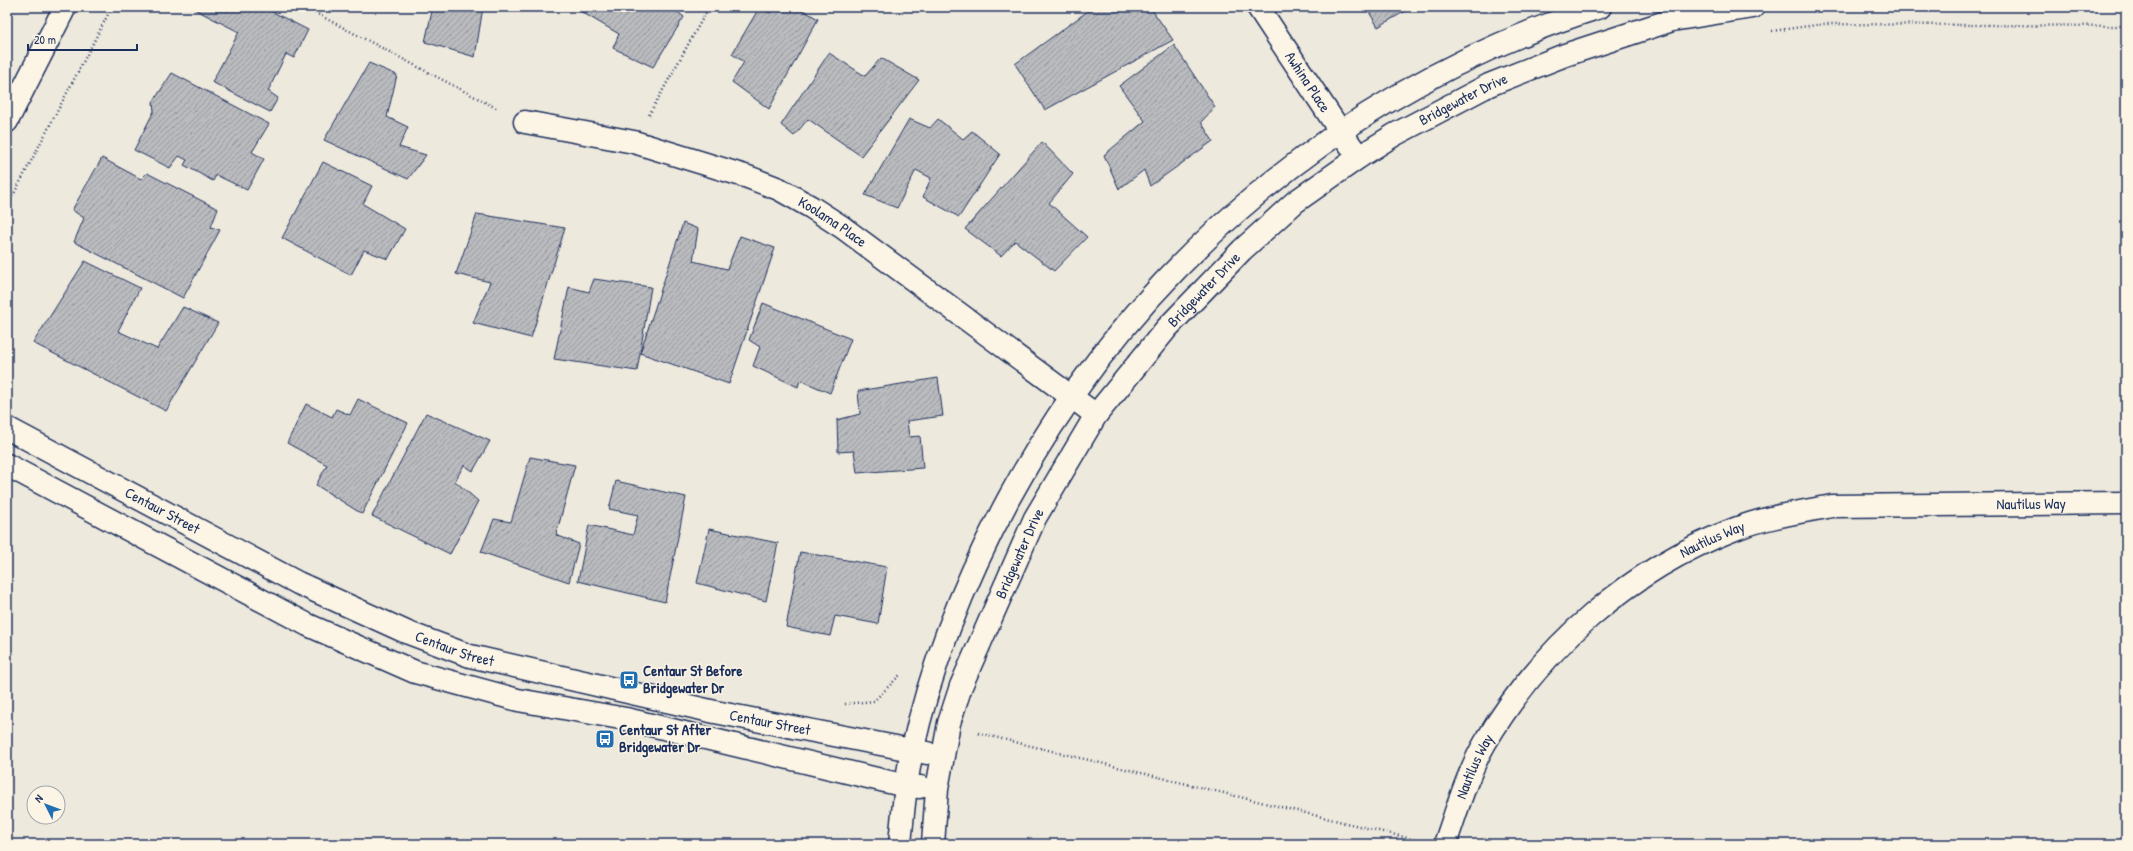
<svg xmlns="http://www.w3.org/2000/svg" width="2133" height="851" font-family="'Patrick Hand',sans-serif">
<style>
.building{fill:url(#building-hatch);stroke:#1b2f5e}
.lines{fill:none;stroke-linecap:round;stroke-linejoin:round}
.minor-casing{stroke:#1b2f5e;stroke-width:25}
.tertiary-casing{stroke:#1b2f5e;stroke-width:25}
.path{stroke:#1b2f5e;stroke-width:2.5;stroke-dasharray:1 3;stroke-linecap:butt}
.minor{stroke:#fcf5e5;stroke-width:22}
.tertiary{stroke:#fcf5e5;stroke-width:22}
.labels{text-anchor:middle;stroke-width:3;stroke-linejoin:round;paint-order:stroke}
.street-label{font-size:15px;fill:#1b2f5e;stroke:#fcf5e5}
.poi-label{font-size:15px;font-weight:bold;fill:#1b2f5e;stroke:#fcf5e5;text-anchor:start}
</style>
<defs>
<pattern id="building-hatch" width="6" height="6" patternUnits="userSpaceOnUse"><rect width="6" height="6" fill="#babbbe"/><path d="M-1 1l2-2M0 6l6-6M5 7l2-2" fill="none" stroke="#96989e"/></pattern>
</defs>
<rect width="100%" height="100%" fill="#eee9dd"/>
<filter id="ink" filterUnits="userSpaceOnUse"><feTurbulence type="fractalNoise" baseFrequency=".025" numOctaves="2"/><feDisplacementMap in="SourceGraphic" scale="8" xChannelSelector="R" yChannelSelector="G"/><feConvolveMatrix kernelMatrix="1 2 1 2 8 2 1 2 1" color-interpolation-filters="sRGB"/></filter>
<g filter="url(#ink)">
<!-- building -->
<g class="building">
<path d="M198 7H263L308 30 294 58 286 54 268 91 278 98 270 112 212 82 239 32 196 10Z"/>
<path d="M433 7H483L475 57 425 42Z"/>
<path d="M573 7H671L684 17 653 67 613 48 619 34Z"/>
<path d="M774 7H798L818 19 769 109 732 82 744 62 732 54 759 8 770 13Z"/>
<path d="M1085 7H1150L1173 40 1045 110 1015 64 1088 11Z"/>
<path d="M1366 7H1406L1407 10 1378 27Z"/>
<path d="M1174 45 1215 107 1201 122 1213 141 1150 186 1144 170 1119 189 1104 155 1145 121 1119 86Z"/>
<path d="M829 53 865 76 881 58 919 80 861 156 808 119 794 136 781 125Z"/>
<path d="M369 63 397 75 387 117 408 127 399 147 426 155 408 179 324 140Z"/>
<path d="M172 73 269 124 252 152 264 159 247 190 216 175 213 181 184 165 187 160 179 156 170 168 134 150 154 111 153 102Z"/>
<path d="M909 119 930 128 938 119 963 139 972 131 1000 154 959 217 923 197 931 178 916 170 897 208 865 195Z"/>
<path d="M1042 142 1073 174 1049 203 1087 237 1054 271 1015 241 1001 256 965 229Z"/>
<path d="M102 158 141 179 147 173 218 209 211 227 220 230 183 298 74 242 84 218 72 210Z"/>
<path d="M323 162 372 186 363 204 405 229 388 259 364 250 351 275 282 238Z"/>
<path d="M477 214 565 228 531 338 473 323 490 282 456 274Z"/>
<path d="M683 223 698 229 693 261 727 269 740 236 775 248 729 384 640 353Z"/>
<path d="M85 261 140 288 118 331 157 349 183 307 218 323 166 411 33 343Z"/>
<path d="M594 279 651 287 637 371 554 359 569 287 589 292Z"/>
<path d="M763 303 851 339 830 393 800 380 798 387 753 366 760 347 749 340Z"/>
<path d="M938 378 943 416 907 421 909 437 920 436 923 468 857 473 854 451 838 452 837 420 860 414 858 391Z"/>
<path d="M358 399 408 423 362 514 316 485 327 465 287 443 306 404 332 417 336 409 350 415Z"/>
<path d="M426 413 490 441 473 471 464 465 455 481 478 501 450 554 372 516Z"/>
<path d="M530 457 575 465 556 535 579 544 569 582 481 552 494 519 511 522Z"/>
<path d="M616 481 686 497 665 602 578 581 589 525 633 535 638 515 609 509Z"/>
<path d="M709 529 778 543 766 601 697 583Z"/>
<path d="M800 552 887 567 878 624 835 616 830 636 786 627Z"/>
</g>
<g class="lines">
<!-- minor casing -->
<g class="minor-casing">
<g id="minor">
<path id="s1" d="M1258 7 1340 131 1359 157"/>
<path d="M7 121 65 7"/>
<path id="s2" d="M525 122 634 142 748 177 779 189 811 207 842 227 1096 415"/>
<path id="s3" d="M1445 844C1457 810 1467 774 1485 743 1542 646 1631 569 1735 529 1766 517 1800 512 1832 506L2126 503"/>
</g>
</g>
<!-- tertiary casing -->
<g class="tertiary-casing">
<g id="tertiary">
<path id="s4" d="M7 428 298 583 406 632 470 656 715 712 927 753"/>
<path d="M7 465 308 625 415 672 518 700 626 719 906 786 920 787"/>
<path d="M900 844C903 813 905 782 912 752 931 664 966 578 1009 498 1136 264 1345 87 1600 7"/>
<path id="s5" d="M933 844 937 789 949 723 961 686 1035 518 1096 415 1167 328 1242 250 1295 202 1359 157 1394 135 1489 85 1565 55 1672 20 1753 7"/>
</g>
</g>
<!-- path -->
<g class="path">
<path d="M304 7 498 109"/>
<path d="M1772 31 1824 24 2126 26"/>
<path d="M649 115 709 7"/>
<path d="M7 207 112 7"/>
<path d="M845 704 874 701 900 675"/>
<path d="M978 733 1416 840"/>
</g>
<!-- minor -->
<use href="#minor" class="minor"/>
<!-- tertiary -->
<use href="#tertiary" class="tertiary"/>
</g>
</g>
<!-- icons -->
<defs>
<g id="bus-square" transform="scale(1)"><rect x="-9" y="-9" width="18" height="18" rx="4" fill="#1f6fb2" stroke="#fcf5e5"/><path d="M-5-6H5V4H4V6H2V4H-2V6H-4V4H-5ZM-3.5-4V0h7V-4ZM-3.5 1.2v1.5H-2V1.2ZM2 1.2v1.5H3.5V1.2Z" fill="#fff"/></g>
</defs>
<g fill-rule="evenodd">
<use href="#bus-square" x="629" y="680"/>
<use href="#bus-square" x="605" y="739"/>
</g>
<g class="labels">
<!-- street labels -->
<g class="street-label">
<text dy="5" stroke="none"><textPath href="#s1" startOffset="90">Awhina Place</textPath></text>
<text dy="5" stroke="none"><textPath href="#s5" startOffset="954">Bridgewater Drive</textPath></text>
<text dy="5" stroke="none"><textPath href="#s2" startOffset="326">Koolama Place</textPath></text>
<text dy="5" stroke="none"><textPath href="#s5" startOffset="630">Bridgewater Drive</textPath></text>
<text dy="5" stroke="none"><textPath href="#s3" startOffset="743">Nautilus Way</textPath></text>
<text dy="5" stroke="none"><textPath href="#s4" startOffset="176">Centaur Street</textPath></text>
<text dy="5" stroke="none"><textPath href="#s3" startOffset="419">Nautilus Way</textPath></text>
<text dy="5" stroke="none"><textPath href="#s5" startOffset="306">Bridgewater Drive</textPath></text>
<text dy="5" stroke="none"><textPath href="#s4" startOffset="500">Centaur Street</textPath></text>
<text dy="5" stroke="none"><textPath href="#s4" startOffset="824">Centaur Street</textPath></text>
<text dy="5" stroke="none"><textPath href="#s3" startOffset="83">Nautilus Way</textPath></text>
</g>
<!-- poi labels -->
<g class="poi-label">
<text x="643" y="676">Centaur St Before<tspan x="643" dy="17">Bridgewater Dr</tspan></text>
<text x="619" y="735">Centaur St After<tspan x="619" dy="17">Bridgewater Dr</tspan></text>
</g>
</g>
<!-- margin -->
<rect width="2133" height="851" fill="none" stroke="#fcf5e5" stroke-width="24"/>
<rect x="12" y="12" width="2109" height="827" fill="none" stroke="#1b2f5e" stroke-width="1.5" filter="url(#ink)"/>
<!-- north arrow -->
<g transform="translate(46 805) rotate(312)"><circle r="19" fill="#fcf5e5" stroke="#a2a6af"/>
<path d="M0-3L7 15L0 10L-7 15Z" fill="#1f6fb2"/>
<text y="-6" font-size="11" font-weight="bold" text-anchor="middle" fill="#1b2f5e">N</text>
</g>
<!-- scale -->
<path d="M28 44v6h109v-6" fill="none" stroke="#1b2f5e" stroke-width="2"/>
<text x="34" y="44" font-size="12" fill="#1b2f5e" stroke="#fcf5e5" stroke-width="3" paint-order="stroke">20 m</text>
</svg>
